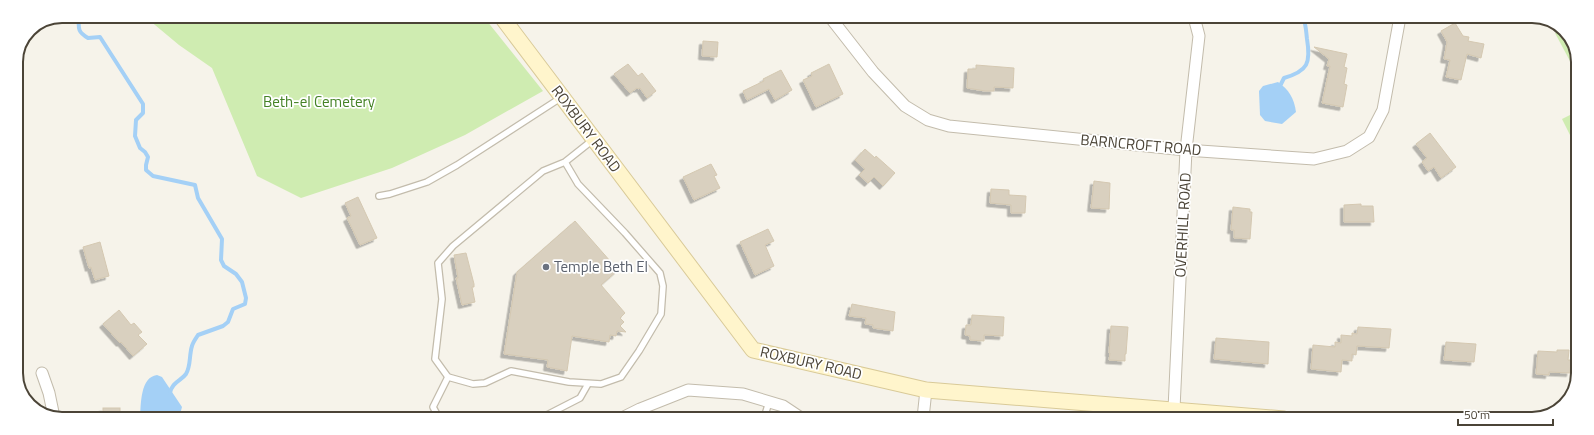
<svg xmlns="http://www.w3.org/2000/svg" width="1594" height="435" font-family="'Titillium Web',sans-serif">
<style>
.green{fill:#cfecb1}
.water{fill:#a4d0f6}
.lines{fill:none;stroke-linecap:round;stroke-linejoin:round}
.stream{stroke:#a4d0f6;stroke-width:4}
.building{fill:#d9d0bf;stroke:#d4c8b1;filter:url(#shadow)}
.lane-casing{stroke:#c3bcac;stroke-width:8}
.street-casing{stroke:#c3bcac;stroke-width:13}
.secondary-casing{stroke:#d9ca98;stroke-width:17}
.lane{stroke:#fff;stroke-width:5.5}
.street{stroke:#fff;stroke-width:11}
.secondary{stroke:#fff5cc;stroke-width:15}
.worship-dot{fill:#6b7280;stroke:#fff;stroke-width:1.5}
.labels{text-anchor:middle;stroke-width:3.5;stroke-linejoin:round;paint-order:stroke}
.park-label{font-size:15px;fill:#448225;stroke:#fff}
.street-label{font-size:15px;fill:#4b4437;stroke:#fff}
.worship-label{font-size:15px;fill:#5b616d;stroke:#fff;text-anchor:start}
.rim{fill:none;stroke:#4b4437;stroke-width:2}
</style>
<defs>
<filter id="shadow"><feDropShadow dx="-3.5" dy="3.5" stdDeviation="0" flood-color="#0004"/></filter>
</defs>
<rect width="100%" height="100%" fill="#f6f3ea"/>
<!-- green -->
<g class="green">
<path d="M142 16H483L543 91 465 135 392 168 301 198 257 176 212 68 179 45 149 20Z"/>
<path d="M1563 29 1567 32 1578 59V76L1555 33Z"/>
<path d="M1578 111 1577 149 1562 119Z"/>
</g>
<!-- water -->
<g class="water">
<path d="M1278 82C1289 90 1294 98 1296 112L1282 124 1265 121 1260 115 1259 91 1263 86Z"/>
<path d="M157 375 162 377 182 407 179 418H140C141 405 140 377 157 375Z"/>
</g>
<g class="lines">
<!-- stream -->
<g class="stream">
<path d="M79 16C79 27 76 31 88 38L100 37 143 104V113L136 120 135 136 140 148 145 152 148 157 146 165V170L153 176 195 185 198 198 222 239 221 260 224 266 236 274 242 282 246 298 245 304 233 309 228 322 223 326 198 335C196 338 193 342 192 346 189 355 191 366 186 374 181 381 172 382 170 393"/>
<path d="M1281 84 1284 78C1308 71 1311 63 1307 39 1306 31 1306 24 1303 17"/>
</g>
</g>
<!-- building -->
<g class="building">
<path d="M1455 23 1463 36 1469 37 1468 41 1484 44 1481 58 1467 54 1461 80 1446 77 1450 60 1444 59 1447 42 1441 31Z"/>
<path d="M703 41 718 42 717 57 702 56Z"/>
<path d="M1314 47 1347 54 1344 67 1347 68 1344 84 1347 85 1343 107 1322 103 1330 66H1327L1329 59Z"/>
<path d="M628 64 638 76 642 73 656 91 647 98 640 88 638 89 637 88 630 93 614 74Z"/>
<path d="M829 64 843 94 816 107 803 80 812 76 811 73Z"/>
<path d="M976 65 1014 68 1013 88 994 87V91H985L967 88 968 69H976Z"/>
<path d="M781 70 792 90 775 100 769 89 747 100 743 91 764 81 763 79Z"/>
<path d="M1430 133 1456 167 1441 178 1434 167 1428 171 1422 162 1427 158 1416 144Z"/>
<path d="M865 149 875 158 876 156 895 173 883 186 874 177 868 183 859 175 865 169 855 160Z"/>
<path d="M711 164 717 175 714 176 720 188 694 200 683 177Z"/>
<path d="M1094 181 1110 183 1109 209 1091 208Z"/>
<path d="M991 189 1009 190V195L1026 196 1025 213H1011V205L990 203Z"/>
<path d="M358 197 377 238 360 245 347 218 351 216 345 203Z"/>
<path d="M1361 204V206H1373L1374 222H1344V205Z"/>
<path d="M1233 207 1250 209V212H1252L1250 239 1234 238V230H1231Z"/>
<path d="M575 221 618 270 601 285 625 313 620 318 624 322 620 326 626 332 617 331 616 336 610 335 609 342 572 336 567 371 547 367 548 360 504 354 517 272Z"/>
<path d="M768 229 774 241 765 245 774 266 755 275 740 242Z"/>
<path d="M100 242 109 276 95 280 91 267 89 268 83 247Z"/>
<path d="M466 253 474 284V287H472L475 302 462 305 456 278H458L454 255Z"/>
<path d="M852 304 895 312 893 331 873 328V325L865 324 866 318 849 316Z"/>
<path d="M119 310 131 325 134 323 142 332 138 335 147 344 133 356 121 342 120 343 103 324Z"/>
<path d="M972 315 1004 317 1003 336 984 335V341L970 340V336L965 335 966 325H971Z"/>
<path d="M1111 326 1128 327 1126 354H1125V361L1109 360 1110 353H1109Z"/>
<path d="M1358 327 1391 329 1389 348 1357 346 1356 355 1352 354V361L1342 360 1341 372 1311 369 1313 345 1335 347V342L1341 343V335L1352 336V333L1357 334Z"/>
<path d="M1216 338 1269 342 1268 364 1214 359Z"/>
<path d="M1446 342 1476 344 1474 362 1444 360Z"/>
<path d="M1557 350H1569L1568 360H1571L1570 373 1549 372V375L1536 374 1538 351 1557 352Z"/>
<rect x="103" y="408" width="17" height="10"/>
</g>
<g class="lines">
<!-- lane casing -->
<g class="lane-casing">
<g id="lane">
<path d="M565 162 578 184 625 233 660 273 663 286 661 314 639 351 621 377 601 384 569 382 511 371 485 383 473 384 448 377 435 359 442 299 438 263 453 246 543 171 565 162 594 139"/>
<path d="M379 196 390 194 427 182 457 165 562 97"/>
<path d="M439 418 433 407 448 377"/>
<path d="M541 418 580 398 588 384"/>
<path d="M764 418 769 402"/>
</g>
</g>
<!-- street casing -->
<g class="street-casing">
<g id="street">
<path d="M830 17 873 72 905 106 928 120 949 126 1186 150 1314 159 1347 151 1369 137 1383 110 1400 17"/>
<path d="M42 373 49 393 54 417"/>
<path d="M1174 409 1186 150 1199 36 1194 17"/>
<path d="M622 418 640 409 688 390 743 394 783 406 801 418"/>
<path d="M923 418 926 390"/>
</g>
</g>
<!-- secondary casing -->
<g class="secondary-casing">
<path id="secondary" d="M501 16 753 350 926 390 1284 419"/>
</g>
<!-- lane -->
<use href="#lane" class="lane"/>
<!-- street -->
<use href="#street" class="street"/>
<!-- secondary -->
<use href="#secondary" class="secondary"/>
</g>
<!-- markers -->
<circle class="worship-dot" cx="546" cy="267" r="4"/>
<g class="labels">
<!-- park labels -->
<g class="park-label">
<text x="319" y="107">Beth-el Cemetery</text>
</g>
<!-- street labels -->
<g class="street-label">
<text transform="translate(586 129) rotate(53)" y="5">ROXBURY ROAD</text>
<text transform="translate(1141 145) rotate(5)" y="5">BARNCROFT ROAD</text>
<text transform="translate(1183 225) rotate(-87)" y="5">OVERHILL ROAD</text>
<text transform="translate(811 363) rotate(13)" y="5">ROXBURY ROAD</text>
</g>
<!-- worship labels -->
<g class="worship-label">
<text x="554" y="272">Temple Beth El</text>
</g>
</g>
<!-- crop -->
<path d="M0 0H1594V435H0ZM62 23H1532A39 39 0 0 1 1571 62V373A39 39 0 0 1 1532 412H62A39 39 0 0 1 23 373V62A39 39 0 0 1 62 23Z" fill="#fff" fill-rule="evenodd"/>
<path class="rim" d="M62 23H1532A39 39 0 0 1 1571 62V373A39 39 0 0 1 1532 412H62A39 39 0 0 1 23 373V62A39 39 0 0 1 62 23Z"/>
<!-- scale -->
<path d="M1458 419v6h95v-6" fill="none" stroke="#4b4437" stroke-width="2"/>
<text x="1464" y="419" font-size="12" fill="#4b4437" stroke="#ffffff" stroke-width="3" paint-order="stroke">50 m</text>
</svg>
